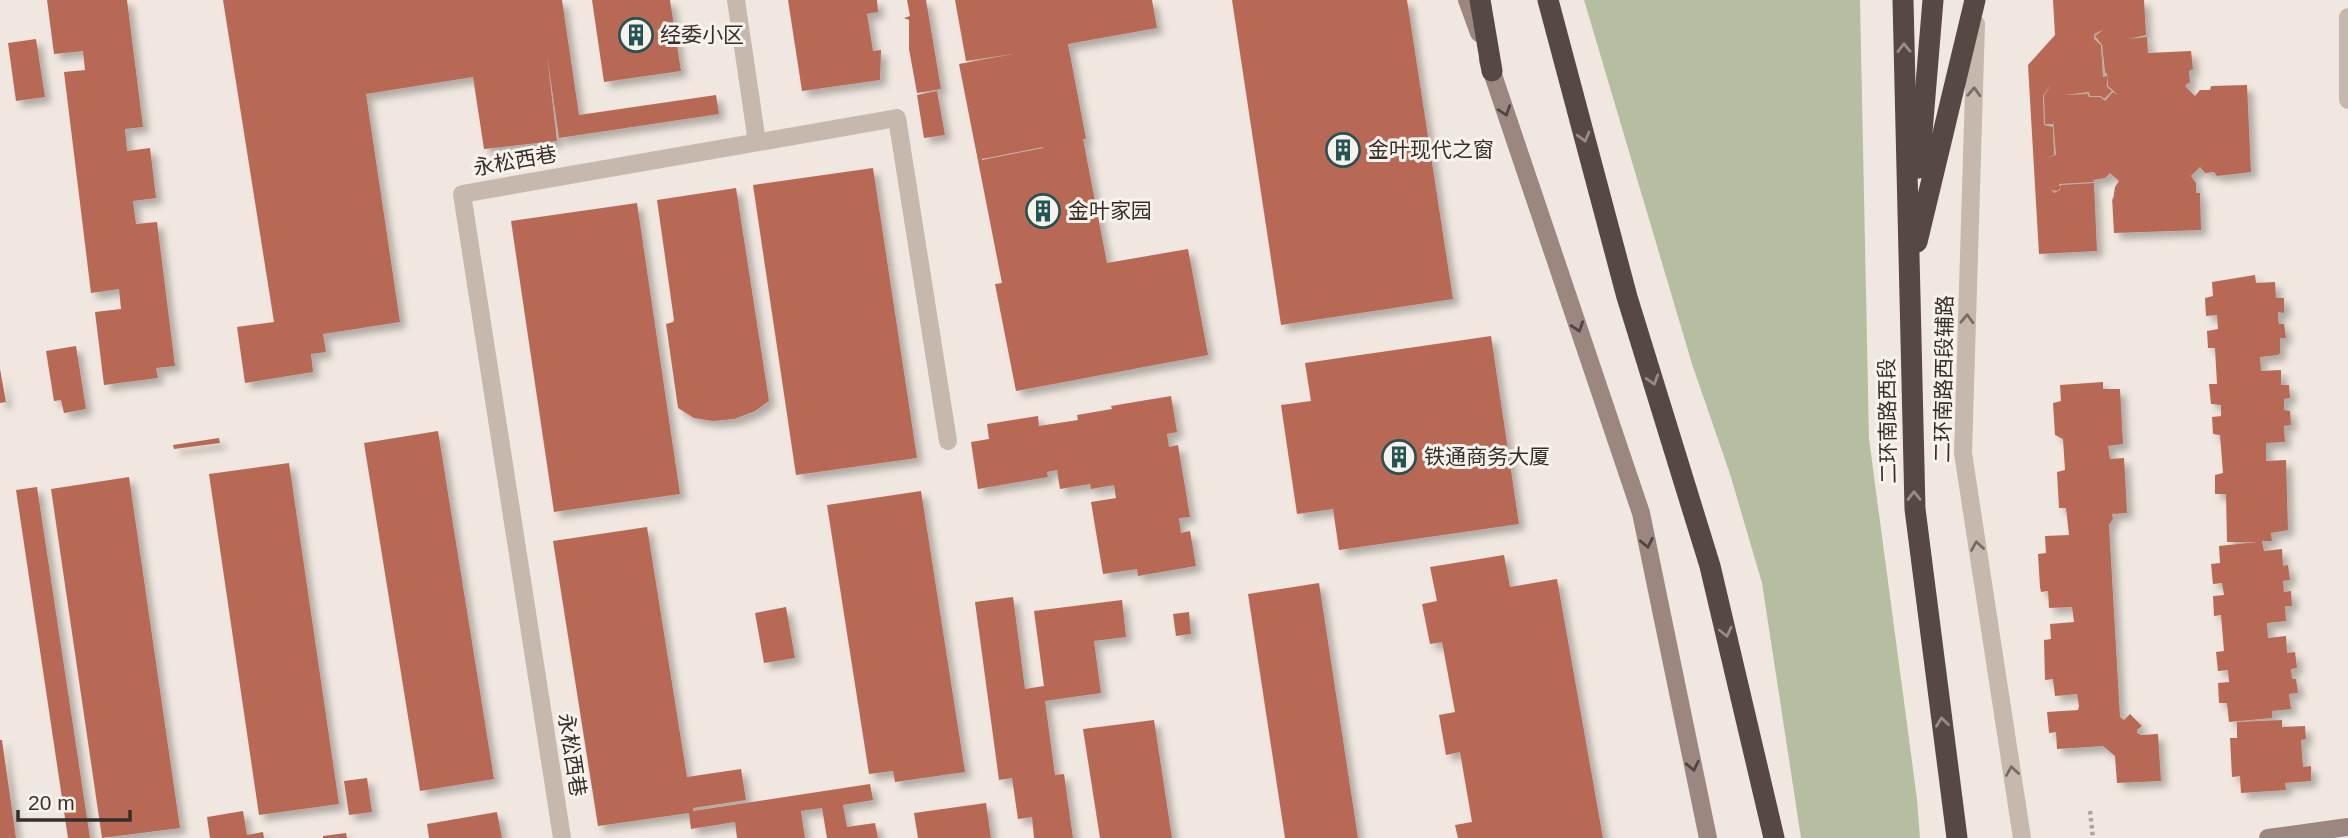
<svg xmlns="http://www.w3.org/2000/svg" width="2348" height="838" font-family="Arial,'Noto Sans SC',sans-serif">
<style>
.green{fill:#b6bea1}
.building{fill:#b86957;fill-rule:evenodd;filter:url(#shadow)}
.lines{fill:none;stroke-linecap:round;stroke-linejoin:round}
.path{stroke:#b3a297;stroke-width:4.5;stroke-dasharray:3.5 3.5;stroke-linecap:butt}
.street{stroke:#c7b8ad;stroke-width:18}
.secondary{stroke:#9b877f;stroke-width:18}
.highway{stroke:#564843;stroke-width:21}
.oneway{stroke:#978c87}
.oneway2{stroke:#776c66}
.oneway3{stroke:#4f4440}
.labels{text-anchor:middle;stroke-width:6;stroke-linejoin:round;paint-order:stroke}
.poi-label{font-size:21px;fill:#362e2b;stroke:#f8f2ec;text-anchor:start}
.street-label{font-size:21px;fill:#362e2b;stroke:#f8f2ec}
</style>
<defs>
<filter id="shadow"><feDropShadow dx="6" dy="6" stdDeviation="3.5" flood-color="#0004"/></filter>
</defs>
<rect width="100%" height="100%" fill="#f0e8e0"/>
<!-- green -->
<path class="green" d="M1584 0H1860L1869 439 1917 799 1920 838H1801L1762 583 1730 474 1692 364Z"/>
<!-- building -->
<g class="building">
<path d="M47 0H127L143 127 125 129 127 151 150 148 156 198 133 201 136 224 157 222 175 366 156 368 158 378 104 385 95 312 121 309 119 289 91 293 64 72 85 70 83 51 54 54Z"/>
<path d="M223 0H562L579 115 716 95 719 114 559 138 547 55 557 141 484 149 473 77 366 94 400 322 323 334 326 352 311 354 313 372 245 383 237 327 274 322Z"/>
<path d="M592 0H670L681 71 604 82Z"/>
<path d="M788 0H877L878 12 867 14 873 51 881 50 880 80 802 91Z"/>
<path d="M907 0H926L941 89 917 93 909 49V20L904 18 910 16Z"/>
<path d="M955 0H1152L1157 28 1068 44 1086 139H1083L1107 263 1188 249 1208 355 1016 391 995 284 1002 283 959 64 1013 54 966 61ZM1043 147V148L982 160V159Z"/>
<path d="M1232 0H1407L1453 299 1281 325Z"/>
<path d="M2053 0H2144L2146 35 2129 39 2147 37 2148 53 2191 51 2193 69 2189 71 2190 82 2185 86 2195 96 2200 90H2210L2211 86 2247 85 2251 172 2217 176 2214 172 2205 173 2200 167 2191 176 2196 183V193H2200L2201 230 2114 233 2112 197 2113 200 2115 187 2119 181 2110 173 2105 178 2093 180 2094 182 2059 184 2061 188 2057 191 2052 190 2048 185 2054 193 2060 190 2061 185 2094 183 2097 251 2039 254 2028 65 2055 35ZM2103 30 2095 36 2102 45 2105 72 2107 74 2108 86 2118 95 2113 92 2105 101 2100 97H2089L2088 94 2064 95 2089 92 2090 96H2101L2104 99 2112 91 2107 87V76L2103 77 2101 45 2094 39V34ZM2051 84 2044 96 2045 124H2053V120L2056 155 2045 158 2054 155 2053 127 2044 125 2043 96Z"/>
<path d="M36 39 45 97 16 101 8 43Z"/>
<path d="M937 91 945 135 924 138 917 95Z"/>
<path d="M873 168 917 458 796 475 753 185Z"/>
<path d="M736 188 769 401 755 411 734 419 713 421 694 418 678 408 666 324 673 322 674 320 657 200Z"/>
<path d="M637 203 680 494 554 512 511 221Z"/>
<path d="M2255 275 2256 283 2275 282 2276 298H2284V313L2278 312V319L2279 324H2284L2286 338H2280V353L2278 355 2260 357 2261 371 2281 370V385H2289L2290 398 2284 399V410L2290 411 2291 425 2284 426 2285 442 2266 443V461L2286 460 2288 530 2271 533 2272 541H2262L2264 551 2282 549 2283 566 2288 565 2290 580 2283 581 2284 592 2291 591 2292 606H2285L2286 621 2267 623 2268 638 2286 636 2287 653 2295 652 2297 668 2291 669 2292 679H2296L2298 693 2289 694 2291 709 2272 711V718L2229 722 2227 703H2219L2218 683 2229 682 2228 670 2218 671 2216 652 2224 651 2221 615 2214 616 2213 596 2224 595 2222 583 2213 584 2211 564 2220 563 2219 546 2257 542H2227L2226 494H2215V475L2223 473 2220 435 2213 434 2212 417 2221 416V405L2211 404 2209 384H2217L2215 348H2208L2207 331 2218 329 2217 315 2206 316 2205 298 2213 296 2212 282Z"/>
<path d="M1491 336 1519 524 1339 550 1333 509 1297 514 1281 405 1311 401 1305 363Z"/>
<path d="M76 346 86 409 64 413 61 400 54 401 46 351Z"/>
<path d="M0 369 6 402 0 403Z"/>
<path d="M2103 382V389H2120L2123 444 2108 446 2110 459 2124 458 2126 493 2127 513 2112 514 2113 519 2109 525 2120 717 2124 720 2130 714 2142 726 2137 730V733L2141 735 2158 734 2161 781 2117 783 2115 756 2103 746 2057 749 2056 732 2049 733 2047 712 2078 710 2079 706 2077 694 2055 696 2053 679 2045 680 2044 640 2051 639 2050 624 2074 622 2072 607 2049 608 2048 591 2041 592 2040 587 2038 554 2046 553 2045 536 2069 535 2066 508H2059L2057 472 2065 470 2063 439 2055 435 2053 403 2061 401 2060 385Z"/>
<path d="M1171 396 1177 432 1167 434 1169 447 1178 445 1190 517 1179 518 1181 533 1190 531 1196 566 1138 576 1137 569 1103 574 1091 502 1116 498 1114 485 1091 489 1090 484 1060 489 1057 470 1047 472 1048 477 978 489 971 442 989 439 987 424 1038 416 1039 426 1078 420 1077 415 1112 409 1111 406Z"/>
<path d="M438 431 494 779 420 791 364 443Z"/>
<path d="M219 438 220 443 174 449 173 445Z"/>
<path d="M289 463 339 804 259 815 209 474Z"/>
<path d="M129 477 180 828 102 838 51 489Z"/>
<path d="M37 487 90 838H68L16 490Z"/>
<path d="M921 491 965 772 895 782 893 771 869 774 827 505Z"/>
<path d="M647 527 687 777 741 769 746 800 693 808V811L870 784 873 800 843 805 847 827 875 823 878 838H827L822 808 801 811 805 838H737L735 822 691 829 689 813 598 826 553 541Z"/>
<path d="M1504 555 1510 587 1557 579 1603 838H1458L1455 825 1472 822 1460 752 1446 755 1439 715 1455 712 1442 642 1430 644 1422 604 1437 601 1430 567Z"/>
<path d="M1319 583 1358 838H1285L1248 594Z"/>
<path d="M1013 597 1025 689 1044 686 1034 611 1122 600 1126 637 1094 641 1101 693 1045 701 1055 775 1064 774 1073 838H1034L1032 817 1018 819 1012 778 999 780 975 602Z"/>
<path d="M786 607 795 658 764 663 755 613Z"/>
<path d="M1189 612 1191 634 1176 636 1173 614Z"/>
<path d="M1154 720 1172 838H1100L1083 729Z"/>
<path d="M2282 720V727L2305 726 2306 739 2301 740 2303 767 2311 766V781L2285 783 2286 790 2241 793 2240 776 2232 777 2230 738H2237V722Z"/>
<path d="M0 740H2L16 838H0Z"/>
<path d="M367 778 372 812 349 815 344 781Z"/>
<path d="M986 803 991 838H918L914 813Z"/>
<path d="M243 811 247 835 263 832 264 838H210L207 817Z"/>
<path d="M497 812 502 838H429L427 824Z"/>
<path d="M346 833 347 838H323V836Z"/>
</g>
<g class="lines">
<!-- path -->
<path class="path" d="M2090 811 2093 838"/>
<!-- street -->
<g class="street">
<path d="M736 0 757 142"/>
<path d="M2348 17V100"/>
<path d="M1976 24 1963 453 2022 838"/>
<path d="M562 838 462 194 897 118 948 441"/>
</g>
<!-- secondary -->
<g class="secondary">
<path d="M1467 0 1479 33"/>
<path d="M1488 60 1641 513 1708 838"/>
<path d="M2268 838 2348 827"/>
</g>
<!-- highway -->
<g class="highway">
<path d="M1480 0 1492 71"/>
<path d="M1548 0 1627 297 1710 566 1774 838"/>
<path d="M1903 0 1915 509 1957 838"/>
<path d="M1919 168 1933 0"/>
<path d="M1917 242 1975 0"/>
</g>
</g>
<!-- one-way arrows -->
<defs><path id="oneway-chevron" d="M-2-3.5L2.5 0L-2 3.5" fill="none" stroke-width="1.6" stroke-linecap="round" stroke-linejoin="round" transform="scale(1.75)"/></defs>
<g class="oneway">
<use href="#oneway-chevron" transform="translate(1904 48) rotate(-91)"/>
<use href="#oneway-chevron" transform="translate(1584 137) rotate(75)"/>
<use href="#oneway-chevron" transform="translate(1653 380) rotate(73)"/>
<use href="#oneway-chevron" transform="translate(1914 496) rotate(-91)"/>
<use href="#oneway-chevron" transform="translate(1726 632) rotate(77)"/>
<use href="#oneway-chevron" transform="translate(1942 722) rotate(-97)"/>
</g>
<g class="oneway2">
<use href="#oneway-chevron" transform="translate(1974 92) rotate(-88)"/>
<use href="#oneway-chevron" transform="translate(1967 319) rotate(-88)"/>
<use href="#oneway-chevron" transform="translate(1977 546) rotate(-99)"/>
<use href="#oneway-chevron" transform="translate(2012 771) rotate(-99)"/>
</g>
<g class="oneway3">
<use href="#oneway-chevron" transform="translate(1505 111) rotate(71)"/>
<use href="#oneway-chevron" transform="translate(1578 327) rotate(71)"/>
<use href="#oneway-chevron" transform="translate(1647 543) rotate(78)"/>
<use href="#oneway-chevron" transform="translate(1693 766) rotate(78)"/>
</g>
<!-- icons -->
<defs>
<g id="building-ring" transform="scale(1.75)"><circle r="9.5" fill="#f8f2ec" stroke="#255253" stroke-width="1.5"/><path d="M-4-6H4V6H1V3H-1V6H-4ZM-2.5-4.3h1.7v1.8h-1.7ZM.8-4.3h1.7v1.8H.8ZM-2.5-1h1.7V.8h-1.7ZM.8-1h1.7V.8H.8Z" fill="#255253"/></g>
</defs>
<g fill-rule="evenodd">
<use href="#building-ring" x="636" y="35"/>
<use href="#building-ring" x="1343" y="150"/>
<use href="#building-ring" x="1043" y="211"/>
<use href="#building-ring" x="1399" y="457"/>
</g>
<g class="labels">
<!-- poi labels -->
<g class="poi-label">
<text x="660" y="42">经委小区</text>
<text x="1368" y="157">金叶现代之窗</text>
<text x="1068" y="218">金叶家园</text>
<text x="1424" y="464">铁通商务大厦</text>
</g>
<!-- street labels -->
<g class="street-label">
<text transform="translate(515 161) rotate(-10)" y="7">永松西巷</text>
<text transform="translate(1944 379) rotate(-89)" y="7">二环南路西段辅路</text>
<text transform="translate(1888 421) rotate(-91)" y="7">二环南路西段</text>
<text transform="translate(572 755) rotate(81)" y="7">永松西巷</text>
</g>
</g>
<!-- scale -->
<path d="M18 810v10h112v-10" fill="none" stroke="#362e2b" stroke-width="3.5"/>
<text x="28" y="810" font-size="21" fill="#362e2b" stroke="#f8f2ec" stroke-width="5" paint-order="stroke">20 m</text>
</svg>
